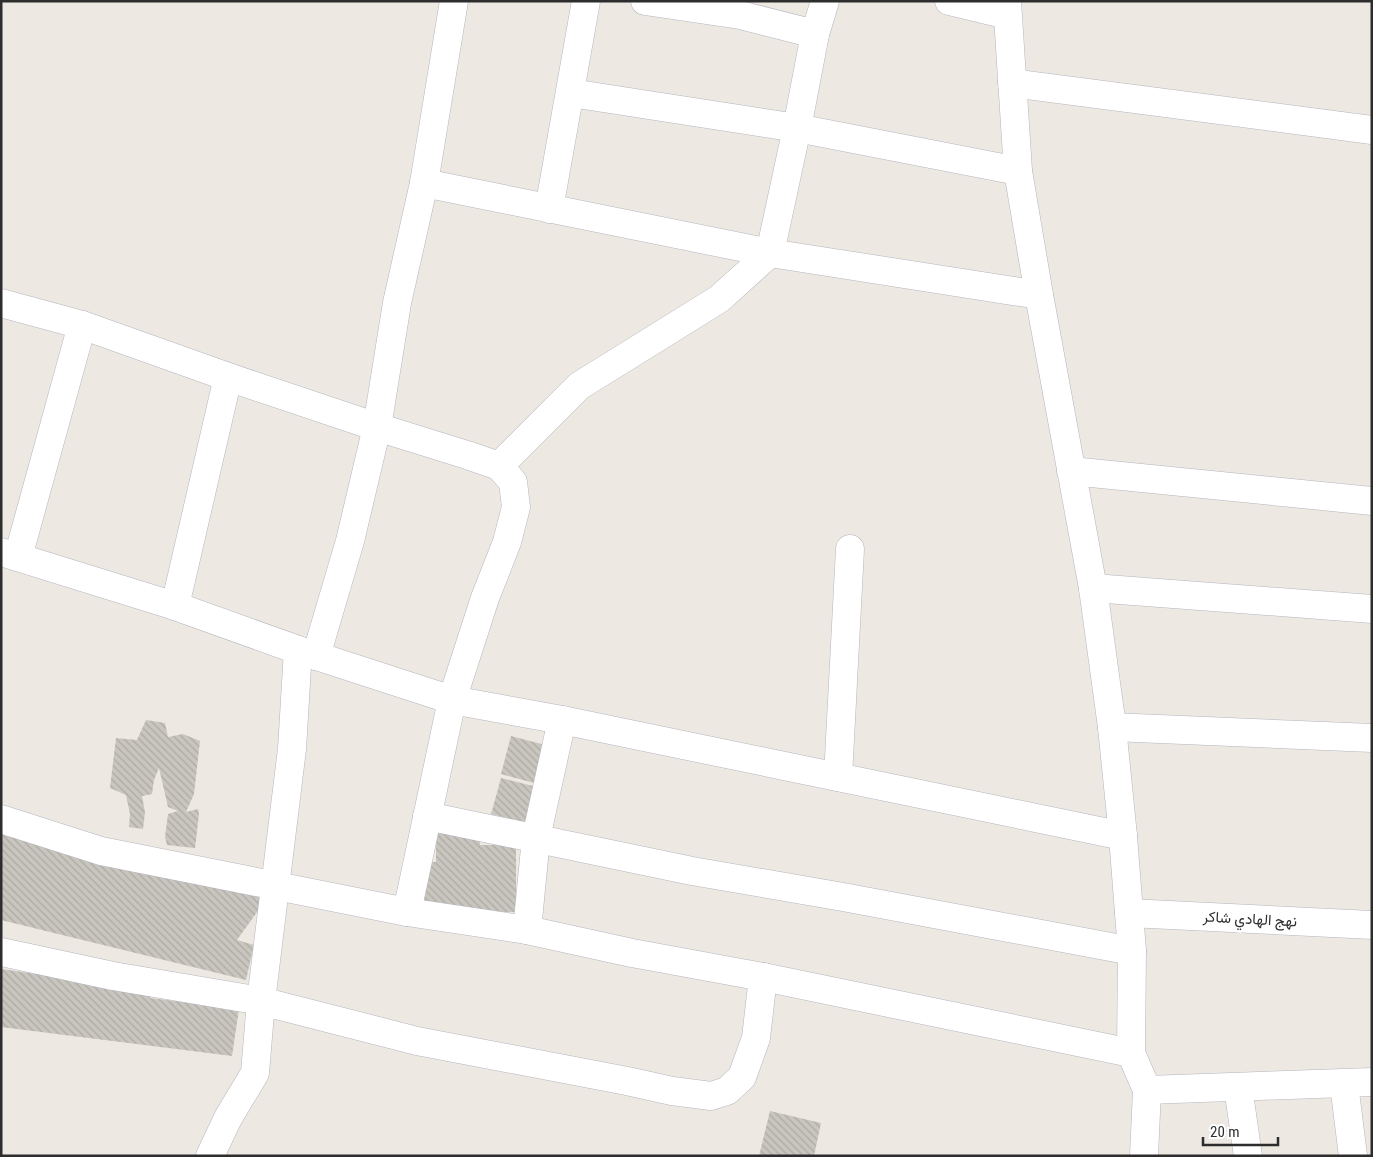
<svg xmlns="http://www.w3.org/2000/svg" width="1373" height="1157" font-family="'Roboto Condensed',Vazirmatn,sans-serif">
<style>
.building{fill:url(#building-back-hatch)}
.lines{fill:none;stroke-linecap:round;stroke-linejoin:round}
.street-casing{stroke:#b4b6bf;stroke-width:29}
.street{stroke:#fff;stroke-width:28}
.labels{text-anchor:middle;stroke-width:4.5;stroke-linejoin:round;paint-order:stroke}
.street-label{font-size:15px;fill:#2d2d2d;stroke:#fff}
</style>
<defs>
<pattern id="building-back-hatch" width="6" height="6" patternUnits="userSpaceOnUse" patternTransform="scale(1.25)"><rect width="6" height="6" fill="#c9c6bf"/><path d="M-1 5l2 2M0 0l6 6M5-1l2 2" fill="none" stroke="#adaaa4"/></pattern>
</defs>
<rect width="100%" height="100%" fill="#ede8e1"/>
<!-- building -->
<g class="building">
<path d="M146 720 165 723 168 737 183 734 200 741 194 794 186 812 198 809 199 814 195 848 167 845 165 837 168 814 178 811 168 807 159 768 154 780 152 794 142 796 145 812 143 829 129 827 130 814 126 795 110 788 116 738 137 740Z"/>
<path d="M511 736 549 746 538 784 501 774Z"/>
<path d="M501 778 537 787 527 823 491 814Z"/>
<path d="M1 820 275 887 237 940 254 945 246 980 1 920Z"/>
<path d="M436 829 480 830V845H516V912H470L418 909V862H436Z"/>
<path d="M1 969 151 990 150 998 239 1009 232 1056 1 1027Z"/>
<path d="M770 1111 821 1123 814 1156H759Z"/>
</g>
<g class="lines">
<!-- street casing -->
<g class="street-casing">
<g id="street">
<path d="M645 1 740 15 815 34"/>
<path d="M949 1 1007 15"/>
<path d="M1007 1 1018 171 1039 295 1093 588 1112 727 1123 836 1132 951 1131 1053 1147 1090 1144 1156"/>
<path d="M1012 83 1372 130"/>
<path d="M571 93 797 128 1018 171"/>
<path d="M424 183 770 253 1039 295"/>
<path d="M549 209 586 1"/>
<path d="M1 303 82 325 228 377 377 427 467 455 499 466 513 482 516 507 507 542 485 598 452 700 407 912"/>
<path d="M499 466 579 386 719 299 770 253 797 128 815 34 825 1"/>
<path d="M1071 471 1372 501"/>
<path d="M1 552 175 606 298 650 452 700 562 720 1123 836"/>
<path d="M18 557 82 325"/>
<path d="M1093 588 1372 609"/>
<path d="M175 606 228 377"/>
<path d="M316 656 350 541 377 427 397 303 424 183 454 1"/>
<path d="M1112 727 1372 738"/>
<path d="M838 777 850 549"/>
<path d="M427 816 692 871 843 897 1132 951"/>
<path d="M1 819 101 851 407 912 527 930 632 953 763 977 1131 1053"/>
<path d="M1129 913 1372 925"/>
<path d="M527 930 536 838 562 720"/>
<path d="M1 952 113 976 261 1001 417 1041 627 1081 672 1091 711 1096 727 1091 742 1077 756 1038 763 977"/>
<path d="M1344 1084 1353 1156"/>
<path d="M1238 1087 1248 1156"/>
<path d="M1147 1090 1372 1082"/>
<path d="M210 1156 228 1118 255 1073 261 1001 292 749 298 650"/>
</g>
</g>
<!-- street -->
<use href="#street" class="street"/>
</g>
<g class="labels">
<!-- street labels -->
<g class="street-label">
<text transform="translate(1250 919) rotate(3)" y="5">نهج الهادي شاكر</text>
</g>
</g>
<!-- border -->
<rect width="1373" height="1157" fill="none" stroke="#2d2d2d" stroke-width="5"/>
<!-- scale -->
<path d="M1203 1137v8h75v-8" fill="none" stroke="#2d2d2d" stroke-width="2.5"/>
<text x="1210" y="1137" font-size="15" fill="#2d2d2d" stroke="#ffffff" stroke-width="4" paint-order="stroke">20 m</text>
</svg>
